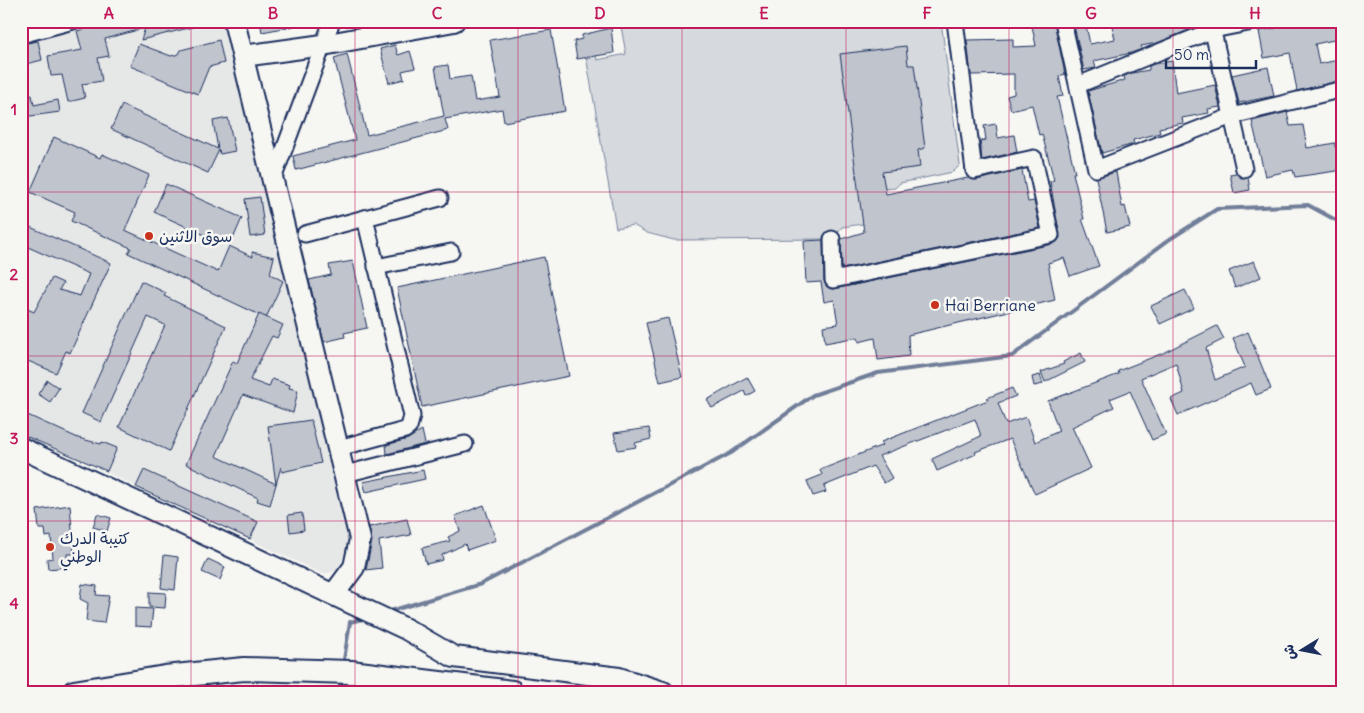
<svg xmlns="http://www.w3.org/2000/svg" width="1364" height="713" font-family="Delius,'Playpen Sans Arabic',sans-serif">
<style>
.built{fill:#e6e7e7}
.green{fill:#d6d9dd;stroke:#78849e}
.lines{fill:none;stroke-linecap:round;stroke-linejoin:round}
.stream{stroke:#717e99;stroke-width:4}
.building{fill:#c0c4cd;stroke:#1b2f5e}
.minor-casing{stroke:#1b2f5e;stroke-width:19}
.major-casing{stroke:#1b2f5e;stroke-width:24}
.highway-casing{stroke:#1b2f5e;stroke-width:26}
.minor{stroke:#f6f6f2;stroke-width:15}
.major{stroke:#f6f6f2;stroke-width:20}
.highway{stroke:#f6f6f2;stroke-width:22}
.grid{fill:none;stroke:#c2185b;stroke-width:1;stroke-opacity:0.55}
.poi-dot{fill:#c8321e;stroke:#f6f6f2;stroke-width:2}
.labels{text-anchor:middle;stroke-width:5;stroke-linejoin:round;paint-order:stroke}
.poi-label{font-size:16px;fill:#1b2f5e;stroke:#f6f6f2;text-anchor:start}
.neatline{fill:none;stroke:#c2185b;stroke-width:2}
.grid-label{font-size:16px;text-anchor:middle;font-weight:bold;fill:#c2185b}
</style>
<rect width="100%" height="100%" fill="#f6f6f2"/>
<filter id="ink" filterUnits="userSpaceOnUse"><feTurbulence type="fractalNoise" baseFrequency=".02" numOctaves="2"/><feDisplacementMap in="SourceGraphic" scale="10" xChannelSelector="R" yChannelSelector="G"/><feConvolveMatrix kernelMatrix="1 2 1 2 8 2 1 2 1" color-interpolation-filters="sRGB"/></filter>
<g filter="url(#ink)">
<!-- built -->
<path class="built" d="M93 21H225L351 541 337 571 323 574 21 432V40Z"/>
<!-- green -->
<path class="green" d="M620 21H941L960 165 953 172 900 183 895 188 884 189 890 220 842 227 832 239 674 240 647 233 633 225 616 228 583 39H593L597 60 626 54Z"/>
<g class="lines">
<!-- stream -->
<g class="stream">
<path d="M387 612 481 584 731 453 813 395 878 373 1012 356 1170 239 1217 209 1308 205 1343 224"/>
<path d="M343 666 350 622 366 618"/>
<path d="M339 692 341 680"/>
</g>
</g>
<!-- building -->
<g class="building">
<path d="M114 21H199L200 25 141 40 145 28 105 39 109 56 98 58 102 81 82 84 85 98 68 102 62 75 51 76 48 56 82 50 77 31Z"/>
<path d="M260 21H293L294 26 262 32Z"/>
<path d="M1031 21H1054L1065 74 1059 76 1063 96 1057 97 1075 173H1073L1084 219H1082L1099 266 1070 276 1064 258 1048 263 1055 300 908 335 909 356 878 360 875 338 859 342 858 337 825 343 823 326 838 324 834 300 824 302 821 282 806 283 804 241 823 240 824 281 829 288 834 289 1053 244 1060 238 1050 181 1054 180 1042 134 1039 135 1032 105 1011 110 1007 96 1014 94V74L971 75 967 40 1013 39V47L1036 46Z"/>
<path d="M1073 21H1085L1090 44 1115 39 1111 21H1189L1191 29 1157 43 1141 46 1142 49 1131 53 1094 61 1096 68 1084 70Z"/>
<path d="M1314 21H1343V38L1315 44 1319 64 1343 59V80L1297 91 1290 53 1264 58 1259 31Z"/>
<path d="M611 28 614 53 577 59 574 41 582 39V35Z"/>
<path d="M551 30 565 111 504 122 502 109 445 119 448 130 296 170 293 156 355 140 334 58 347 54 367 135 444 116 435 67 448 65 450 79 471 76 475 101 500 97 490 40Z"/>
<path d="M219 40 224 63 209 67 198 94 130 66 139 44 171 56 179 54 181 50Z"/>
<path d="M38 41 42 60 26 64 21 44Z"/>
<path d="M395 45 398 55 410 51 415 68 402 71 404 79 389 83 380 49Z"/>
<path d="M906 46 908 65H914L925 148 918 150 920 167 882 172 886 194 968 178 976 180 1022 170 1028 202 1034 201 1040 228 842 269 841 239 864 232 840 54Z"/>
<path d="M1172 61 1176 93 1215 85 1220 107 1208 109 1209 113 1182 118 1183 123 1159 128 1160 133 1133 140 1134 144 1102 153 1088 91 1125 80 1124 76 1132 73 1149 70V66L1154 64Z"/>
<path d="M1268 67 1274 96 1239 103 1232 75Z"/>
<path d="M32 95 34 105 58 100 60 112 23 117 21 98Z"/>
<path d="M122 105 218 149 213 121 228 118 235 151 220 154 219 150 208 173 111 129Z"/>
<path d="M1287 112 1290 126 1303 125 1307 148 1335 143V147L1343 145V170L1295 177 1293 170 1265 176 1252 121Z"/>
<path d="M996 124 998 138 1014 135 1017 152 982 160 980 141 986 140 984 126Z"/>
<path d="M54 137 100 158 102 154 149 175 125 230 218 272 229 246 253 257 252 252 274 257 270 274 283 281 266 318 128 253 131 248 71 221 75 212 30 192Z"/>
<path d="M1116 172 1122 207 1125 206 1130 227 1107 232 1096 178Z"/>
<path d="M1236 173 1241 178 1248 177 1250 190 1234 193 1230 174Z"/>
<path d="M166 184 242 218 233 239 218 241 154 212Z"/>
<path d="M260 197 265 235 250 237 245 199Z"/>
<path d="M21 223 111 263 70 353 66 351 56 373 21 358V306L34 312 52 278 63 283 59 290 80 296 89 274 21 244Z"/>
<path d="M544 257 569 376 422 407 397 288Z"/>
<path d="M353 261 367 328 344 333 345 337 324 342 309 280 331 275 329 265Z"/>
<path d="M1254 261 1261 277 1235 288 1229 271Z"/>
<path d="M141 281 166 293 164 296 226 326 169 451 119 427 165 325 148 317 101 422 82 413Z"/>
<path d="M1185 290 1194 308 1160 324 1151 306Z"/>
<path d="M259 314 283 325 277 338 272 336 250 380 269 387 272 379 290 385 289 388 298 390 293 413 243 395 216 456 276 484 268 426 311 420 321 463 282 472 281 467 270 505 257 501 258 498 186 464 233 361 237 363Z"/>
<path d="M668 318 682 377 660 382 646 323Z"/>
<path d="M1217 326 1224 339 1206 348 1215 380 1245 367 1233 338 1248 332 1271 389 1256 395 1251 383 1178 415 1171 399 1184 393 1176 363 1141 378 1166 434 1152 440 1130 391 1110 399 1114 407 1072 427 1091 468 1035 494 1010 439 975 452 976 454 937 471 932 459 981 436 975 419 879 456 892 478 884 483 873 466 824 486 826 492 813 496 807 481 822 475 820 470 883 445 881 442 988 400 987 398 1012 388 1016 396 998 403 1006 424 1026 417 1035 442 1059 431 1048 401 1119 374 1118 371 1163 353Z"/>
<path d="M1081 353 1085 362 1045 382 1041 372 1064 364 1063 362Z"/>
<path d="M1040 375 1043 384 1034 386 1032 377Z"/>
<path d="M747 377 755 391 746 396 744 391 712 408 707 400Z"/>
<path d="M47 380 59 388 50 402 38 394Z"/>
<path d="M21 412 78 438 101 444 102 442 117 448 107 471 21 434Z"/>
<path d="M649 428 651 439 635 443 636 447 618 450 614 433Z"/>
<path d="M422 430 425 444 387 454 386 445 408 439Z"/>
<path d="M144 470 258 522 250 539 136 487Z"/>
<path d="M423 470 425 479 366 492 363 482Z"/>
<path d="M70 505 74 554H67L68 567 48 569 47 559 53 558 51 536 46 537 45 529H39L37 510Z"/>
<path d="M484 505 496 540 467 550 465 544 442 555 443 560 426 564 422 548 450 541 448 537 460 531 455 516Z"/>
<path d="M302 513 304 530 290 532 288 515Z"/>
<path d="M97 514 111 518 107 531 93 527Z"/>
<path d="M407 519 411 535 379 541 382 568 366 570 372 541 369 527Z"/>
<path d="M164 555 178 557 175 590 161 588Z"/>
<path d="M208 559 225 567 220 580 202 572Z"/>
<path d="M82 584 97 586 96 595 109 596 104 623 86 621 88 603 80 599Z"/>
<path d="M149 592 166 593 165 608 149 607Z"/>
<path d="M135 608 153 609 151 627 135 626Z"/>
</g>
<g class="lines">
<!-- minor casing -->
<g class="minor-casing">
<g id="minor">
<path d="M1063 21 1096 169 1232 116 1343 89"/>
<path d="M1211 23 1244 169"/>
<path d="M21 35 73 21"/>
<path d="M1078 85 1213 30 1258 21"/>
<path d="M272 182 332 21"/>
<path d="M305 234 440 198"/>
<path d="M832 239 833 280 1051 235 1034 158 974 171 955 21"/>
<path d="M376 267 451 252"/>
<path d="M339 448 405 430 409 427 412 416 365 218"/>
<path d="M345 474 465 444"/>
</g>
</g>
<!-- major casing -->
<g class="major-casing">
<g id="major">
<path d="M234 21 360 539 354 567 334 594"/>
<path d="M243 56 323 45 454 21"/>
<path d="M21 448 406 629 454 657 619 678 663 692"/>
</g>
</g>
<!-- highway casing -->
<g class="highway-casing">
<path id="highway" d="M74 692 165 677 244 669 351 672 512 692"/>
</g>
<!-- minor -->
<use href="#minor" class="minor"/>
<!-- major -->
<use href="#major" class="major"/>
<!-- highway -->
<use href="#highway" class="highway"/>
</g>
</g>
<!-- grid -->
<path class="grid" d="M191 21V692M355 21V692M518 21V692M682 21V692M846 21V692M1009 21V692M1173 21V692M21 192H1343M21 356H1343M21 521H1343"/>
<!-- markers -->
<g class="poi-dot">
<circle cx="149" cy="236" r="5"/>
<circle cx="935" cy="305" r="5"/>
<circle cx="50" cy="547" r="5"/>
</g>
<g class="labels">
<!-- poi labels -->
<g class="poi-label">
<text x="159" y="242">ﺳﻮق اﻻﺛﻨﻴﻦ</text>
<text x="945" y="311">Hai Berriane</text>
<text x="60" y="544">كتيبة الدرك<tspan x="60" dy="18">الوطني</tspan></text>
</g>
</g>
<!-- margin -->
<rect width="1364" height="713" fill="none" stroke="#f6f6f2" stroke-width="55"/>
<!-- north arrow -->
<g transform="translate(1302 650) rotate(260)" stroke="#f6f6f2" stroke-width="4" paint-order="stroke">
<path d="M0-4L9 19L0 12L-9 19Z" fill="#1b2f5e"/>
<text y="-8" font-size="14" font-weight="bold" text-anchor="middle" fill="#1b2f5e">ش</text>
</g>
<!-- scale -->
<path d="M1166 60v8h90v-8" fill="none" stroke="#1b2f5e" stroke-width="2.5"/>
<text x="1174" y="60" font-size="15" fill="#1b2f5e" stroke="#f6f6f2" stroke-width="4" paint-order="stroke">50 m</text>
<rect x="28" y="28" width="1308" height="658" class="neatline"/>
<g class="grid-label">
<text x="109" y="19">A</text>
<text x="273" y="19">B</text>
<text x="437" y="19">C</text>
<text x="600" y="19">D</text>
<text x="764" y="19">E</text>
<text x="927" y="19">F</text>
<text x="1091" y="19">G</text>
<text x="1255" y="19">H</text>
<text x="14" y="115">1</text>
<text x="14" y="280">2</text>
<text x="14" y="444">3</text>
<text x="14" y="609">4</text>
</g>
</svg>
